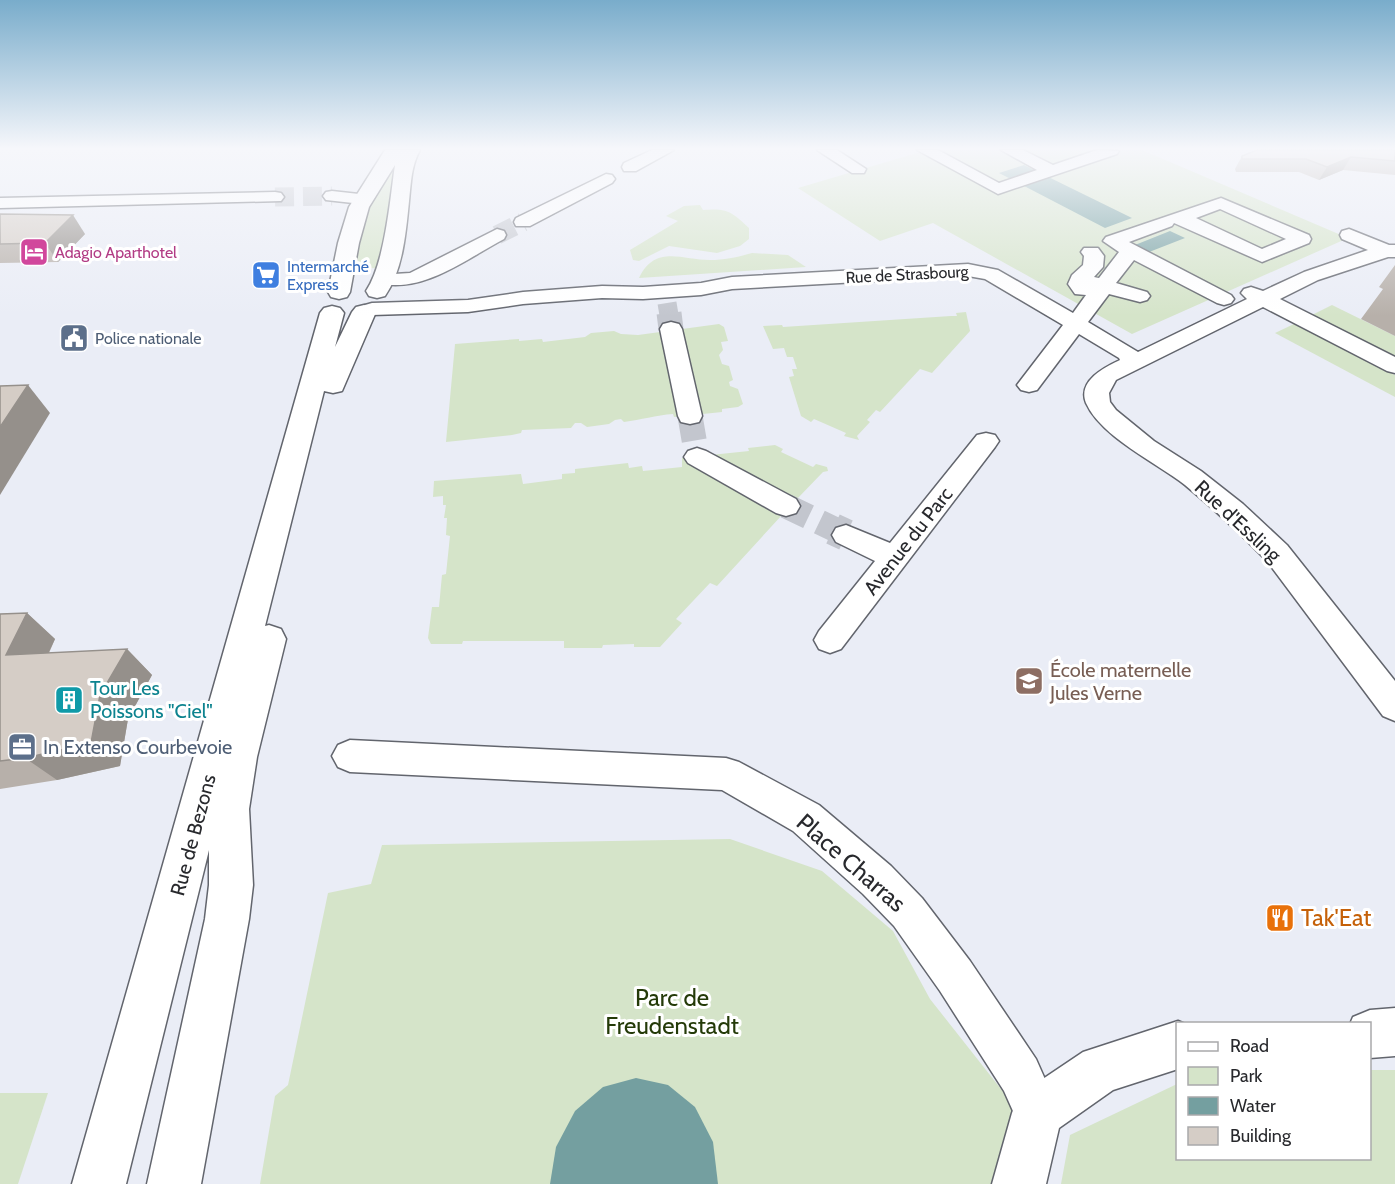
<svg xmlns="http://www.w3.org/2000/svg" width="1395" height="1184" font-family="Cabin,sans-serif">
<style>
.green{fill:#d5e4c9}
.water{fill:#749fa0}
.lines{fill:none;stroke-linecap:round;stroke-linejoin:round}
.street-tunnel-far2{stroke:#c3c6ce;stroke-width:19;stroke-dasharray:19 9;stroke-linecap:butt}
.street-tunnel-far1{stroke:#c3c6ce;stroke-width:25;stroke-dasharray:25 12;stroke-linecap:butt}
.street-tunnel{stroke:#c3c6ce;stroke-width:32;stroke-dasharray:32 16;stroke-linecap:butt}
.street-casing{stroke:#62656d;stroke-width:3}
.secondary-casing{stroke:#62656d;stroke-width:3}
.street{fill:#fff;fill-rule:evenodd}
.secondary{fill:#fff;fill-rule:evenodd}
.wall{fill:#b7b0aa}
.shaded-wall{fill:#95908b}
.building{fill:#d5cdc6;stroke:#95908b;stroke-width:1.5}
.labels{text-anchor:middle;stroke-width:6;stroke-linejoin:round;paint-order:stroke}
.far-hotel-label{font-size:16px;fill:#b23c85;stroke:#fff;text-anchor:start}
.far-shop-label{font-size:16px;fill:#366cbe;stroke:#fff;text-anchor:start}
.far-street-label{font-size:16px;fill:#28292d;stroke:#fff}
.far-service-label{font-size:16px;fill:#4e5e75;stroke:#fff;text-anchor:start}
.street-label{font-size:20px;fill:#28292d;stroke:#fff}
.education-label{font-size:20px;fill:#785e54;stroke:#fff;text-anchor:start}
.culture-label{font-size:20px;fill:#0d838f;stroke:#fff;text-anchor:start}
.service-label{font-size:20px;fill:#4e5e75;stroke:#fff;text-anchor:start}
.near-street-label{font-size:24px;fill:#28292d;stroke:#fff}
.near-food-label{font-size:24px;fill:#c56008;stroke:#fff;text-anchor:start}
.near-park-label{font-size:24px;fill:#243a08;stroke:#fff}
</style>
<rect width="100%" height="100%" fill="#eaedf6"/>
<!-- green -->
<g class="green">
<path d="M927 150H1142L1348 238 1132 334 933 223 880 241 798 188Z"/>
<path d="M391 168H394L395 192 379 268 351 269 370 198Z"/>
<path d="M700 205 703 210C727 208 731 211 749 228V239L740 246 717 253 669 246 639 261 633 260 630 250 678 221 666 216 684 206Z"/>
<path d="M752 253 788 255 806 267 639 278C655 244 682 260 710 260 725 260 738 257 752 253Z"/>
<path d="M1332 305 1395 336V356L1312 315Z"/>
<path d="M966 312 970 331 932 373 920 369 880 412 876 410 867 420 870 422 857 436 859 440 844 436 846 433 814 419 811 422 801 416 789 377 794 376 792 369H797L793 357H787L784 348 773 349 763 326 782 325 783 327 951 316H957L956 313Z"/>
<path d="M719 324 724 327 728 341 721 342 723 350 719 355 722 364 729 366 733 380 729 382 730 386 738 389 743 404 738 407 722 409V412L674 417 673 414C656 415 641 420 624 422L621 419 615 420 609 424 587 427 581 423H575L571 428 522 430 521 433 512 435 446 442 455 344 519 339V341L542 339 543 342 585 337 591 333 614 331 621 334 638 335Z"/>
<path d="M1294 324 1395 375V397L1275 333Z"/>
<path d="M775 445 783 449 781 452 813 467 816 464 827 467 828 471 823 472 797 499 791 500 779 513 782 515 717 586 710 583 676 619 682 623 660 647H634V644L603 645 602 648H564V641H463L462 644H431L428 638 432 607H439L442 575 446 574 450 536 446 535 447 518H444L446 505H443V496L433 497 434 481 521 474 523 484 562 479V474L575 473V469L628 463 629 468 642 466 643 471 682 467V458L749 451 748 448Z"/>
<path d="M730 839 822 871 893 931 930 999 1024 1118 1010 1184H260L275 1096 288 1085 328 893 371 884 382 845Z"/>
<path d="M1370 1070H1395V1184H1061L1070 1135 1177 1084 1178 1158H1370Z"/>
<path d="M0 1093H48L18 1184H0Z"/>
</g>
<!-- water -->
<g class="water">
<path d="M1024 165 1132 218 1105 228 999 173Z"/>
<path d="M1170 231 1185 238 1144 254 1130 247Z"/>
<path d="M636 1078 668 1085 695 1107 713 1142 718 1184H550L556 1147 575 1111 603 1087Z"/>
</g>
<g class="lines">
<!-- street-tunnel-far2 -->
<g class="street-tunnel-far2">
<path d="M275 197 332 196"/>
<path d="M497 235 523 222"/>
<path d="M667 303 669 315"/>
</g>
<!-- street-tunnel-far1 -->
<g class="street-tunnel-far1">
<path d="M669 313 671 329"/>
<path d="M690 416 697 457"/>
<path d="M786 506 836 530"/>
</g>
<!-- street-tunnel -->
<path class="street-tunnel" d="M833 529 846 535"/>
<!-- street casing -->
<g class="street-casing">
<g id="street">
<path d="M652 150H674L636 171H624L622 167 624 163Z"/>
<path d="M817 150H837L866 169 864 173H852Z"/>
<path d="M917 150H938L999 183 1037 170 1001 150H1023L1053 165 1097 150 1119 151 1117 154 998 194Z"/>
<path d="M606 174 612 175 615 179 612 183 530 226H516L514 222 516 218Z"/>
<path d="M332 191 368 195 371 199 368 203 362 204 326 200 323 196 326 192Z"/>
<path d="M275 192 281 193 284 197 281 201 0 208V198Z"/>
<path d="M1221 198 1309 235 1311 239 1309 243 1262 262 1174 223 1172 226 1129 242 1231 295 1234 299 1231 303 1224 305 1217 303 1134 260 1116 283 1147 292 1150 296 1147 300 1140 302 1109 294 1088 322 1138 352 1247 299 1241 293 1244 289 1251 287 1263 291 1304 272 1368 250 1342 239 1340 235 1342 231 1349 229 1389 245H1395V257H1388L1318 280 1280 299 1395 357V373L1387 371 1263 307 1116 380 1109 393 1110 402 1116 410 1154 441 1201 471 1243 504 1287 545 1395 681V721L1383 716 1267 561C1241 534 1214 509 1185 485 1157 463 1101 437 1086 403 1077 381 1105 367 1120 360L1119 358 1079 334 1037 390 1029 392 1021 390 1017 385 1063 325 985 279 968 276 732 289 701 295 643 299 602 298 523 304 468 312 372 315 365 313 361 309 365 305 372 303 468 300 523 292 602 286 643 287 701 283 732 277 968 264 998 270 1073 313 1086 295 1075 294 1068 284 1072 275 1083 265 1084 256 1081 252 1084 248H1098L1104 256 1103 267 1094 277 1099 278 1119 252 1103 241 1106 237ZM1220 209 1286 239 1262 249 1196 218Z"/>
<path d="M497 229 504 231 506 235 504 239C466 259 423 294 378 283L375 279 378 275 410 273Z"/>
<path d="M671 322 679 324 682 329 702 416 699 422 690 424 681 422 678 416 660 329 663 324Z"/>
<path d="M986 433 995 435 999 441 995 447 841 649 830 653 819 649 814 640 819 631 875 561 836 542 832 535 836 528 846 525 890 543 977 435Z"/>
<path d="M697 448 706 451 796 499 800 506 796 513 786 516 776 513 688 463 684 457 688 451Z"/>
<path d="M350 740 726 758 739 762 819 805 891 866 922 898 970 961 1036 1059 1060 1113 1053 1129 1037 1136 1021 1129 1004 1091 940 991 894 926 863 894 793 831 722 790 350 772 338 767 332 756 338 745Z"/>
</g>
</g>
<!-- secondary casing -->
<g class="secondary-casing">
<g id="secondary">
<path d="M385 150H420C411 166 411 183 409 201 406 232 403 270 385 296L377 298 369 296 366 291C385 263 390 199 395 165L369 207 359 243 350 292 347 297 339 299 331 297 328 292 338 243 349 207Z"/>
<path d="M364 305 372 307 376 312 342 391 333 393 324 391 265 626 269 625 281 629 286 639 257 757 249 809 253 885 249 919 201 1184H147L205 919 209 885V850L126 1184H72L320 313 324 308 332 306 340 308 344 313 335 347 352 312 356 307Z"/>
<path d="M1395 1008V1056L1370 1058V1024H1350L1353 1017 1370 1010Z"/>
<path d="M1178 1021 1185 1024H1178V1069L1113 1090 1059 1128 1046 1184H992L1012 1113 1019 1095 1083 1052Z"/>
</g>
</g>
<!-- street -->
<use href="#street" class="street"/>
<!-- secondary -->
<use href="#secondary" class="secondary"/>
</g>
<!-- wall -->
<g class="wall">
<path d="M1395 150V175L1343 170 1319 180 1299 172H1236L1235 169 1242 156Z"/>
<path d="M0 214 85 234 58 262 0 263Z"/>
<path d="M1395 265V336L1361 319 1383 289 1379 287Z"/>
<path d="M27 613 55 639 49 653 127 649 152 675 128 719 120 766 57 780 0 789V614Z"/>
</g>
<!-- shaded-wall -->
<g class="shaded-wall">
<path d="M1351 157 1343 170 1319 180 1327 167Z"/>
<path d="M73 215 85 234 58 262 45 243Z"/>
<path d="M28 385 50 413 0 495V427Z"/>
<path d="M27 613 55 639 36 680 6 655Z"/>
<path d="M127 649 152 675 128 719 120 766 57 780 25 758 100 695Z"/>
</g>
<!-- building -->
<g class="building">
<path d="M1257 150H1395V161L1351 157 1327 167 1306 159H1242V156Z"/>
<path d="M0 214 73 215 45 243 0 244Z"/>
<path d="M28 385 0 427V386Z"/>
<path d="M27 613 6 655 127 649 100 695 91 743 25 758 0 761V614Z"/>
</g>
<!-- sky -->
<linearGradient id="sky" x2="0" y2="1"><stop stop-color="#79accb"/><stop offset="0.47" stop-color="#f6f7fb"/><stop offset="1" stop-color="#f6f7fb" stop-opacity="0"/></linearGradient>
<rect width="1395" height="316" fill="url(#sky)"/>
<!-- icons -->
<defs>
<g id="hotel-square" transform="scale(1.5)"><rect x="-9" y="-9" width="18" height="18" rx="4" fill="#d1479c" stroke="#fff"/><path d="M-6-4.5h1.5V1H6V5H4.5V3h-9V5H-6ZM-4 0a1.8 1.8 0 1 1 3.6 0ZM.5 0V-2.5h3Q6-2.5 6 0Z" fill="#fff"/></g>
<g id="supermarket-square" transform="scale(1.5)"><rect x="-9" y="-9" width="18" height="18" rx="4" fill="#3f7fe0" stroke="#fff"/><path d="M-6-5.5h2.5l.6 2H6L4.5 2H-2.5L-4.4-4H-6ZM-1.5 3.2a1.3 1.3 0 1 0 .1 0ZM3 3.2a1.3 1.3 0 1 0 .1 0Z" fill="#fff"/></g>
<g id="civic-square" transform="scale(1.5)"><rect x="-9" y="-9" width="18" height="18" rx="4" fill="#5c6f8a" stroke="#fff"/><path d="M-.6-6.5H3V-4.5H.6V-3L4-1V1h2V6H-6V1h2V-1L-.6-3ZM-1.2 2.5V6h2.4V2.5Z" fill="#fff"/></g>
<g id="school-square" transform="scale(1.5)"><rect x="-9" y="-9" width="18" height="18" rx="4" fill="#8d6e63" stroke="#fff"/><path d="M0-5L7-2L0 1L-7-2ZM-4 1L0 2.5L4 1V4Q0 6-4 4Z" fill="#fff"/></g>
<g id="building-square" transform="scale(1.5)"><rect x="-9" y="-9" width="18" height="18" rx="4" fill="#0f9aa8" stroke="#fff"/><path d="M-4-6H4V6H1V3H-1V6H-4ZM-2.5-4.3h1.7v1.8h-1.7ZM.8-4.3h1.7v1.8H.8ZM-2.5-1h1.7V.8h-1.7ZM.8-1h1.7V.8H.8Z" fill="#fff"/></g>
<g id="office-square" transform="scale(1.5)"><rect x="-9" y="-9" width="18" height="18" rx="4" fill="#5c6f8a" stroke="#fff"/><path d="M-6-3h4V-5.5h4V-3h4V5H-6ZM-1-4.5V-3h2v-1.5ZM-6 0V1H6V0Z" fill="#fff"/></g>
<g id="restaurant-square" transform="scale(1.5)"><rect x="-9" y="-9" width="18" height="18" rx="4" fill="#e8710a" stroke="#fff"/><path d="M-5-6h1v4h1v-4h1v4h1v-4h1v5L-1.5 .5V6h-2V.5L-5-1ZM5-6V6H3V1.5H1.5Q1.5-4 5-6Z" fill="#fff"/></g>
</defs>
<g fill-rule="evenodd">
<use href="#hotel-square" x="34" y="252"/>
<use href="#supermarket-square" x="266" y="275"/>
<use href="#civic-square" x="74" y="338"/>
<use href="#school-square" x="1029" y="681"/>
<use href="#building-square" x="69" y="700"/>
<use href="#office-square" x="22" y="747"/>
<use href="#restaurant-square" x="1280" y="918"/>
</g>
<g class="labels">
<!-- far-hotel labels -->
<g class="far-hotel-label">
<text x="55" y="258">Adagio Aparthotel</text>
</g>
<!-- far-shop labels -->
<g class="far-shop-label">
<text x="287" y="272">Intermarché<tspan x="287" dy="18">Express</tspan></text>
</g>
<!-- far-street labels -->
<g class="far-street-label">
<text transform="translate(907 274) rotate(-3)" y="6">Rue de Strasbourg</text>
</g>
<!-- far-service labels -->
<g class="far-service-label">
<text x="95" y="344">Police nationale</text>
</g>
<!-- street labels -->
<g class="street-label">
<text transform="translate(1238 521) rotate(43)" y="7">Rue d'Essling</text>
<text transform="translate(908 541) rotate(-52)" y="7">Avenue du Parc</text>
<text transform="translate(193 835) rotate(-75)" y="7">Rue de Bezons</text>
</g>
<!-- education labels -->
<g class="education-label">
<text x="1050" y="677">École maternelle<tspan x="1050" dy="23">Jules Verne</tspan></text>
</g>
<!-- culture labels -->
<g class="culture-label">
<text x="90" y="695">Tour Les<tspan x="90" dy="23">Poissons "Ciel"</tspan></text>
</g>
<!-- service labels -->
<g class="service-label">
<text x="43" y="754">In Extenso Courbevoie</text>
</g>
<!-- near-street labels -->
<g class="near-street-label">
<text transform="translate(851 863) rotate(41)" y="8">Place Charras</text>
</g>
<!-- near-food labels -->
<g class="near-food-label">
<text x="1301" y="926">Tak'Eat</text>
</g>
<!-- near-park labels -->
<g class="near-park-label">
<text x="672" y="1006">Parc de<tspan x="672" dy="28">Freudenstadt</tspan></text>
</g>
</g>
<!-- legend -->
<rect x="1176" y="1022" width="195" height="138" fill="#ffffff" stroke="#a9a9ab" stroke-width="1.5"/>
<rect x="1188" y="1042" width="30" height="9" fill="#ffffff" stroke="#a9a9ab" stroke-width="1.5"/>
<text x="1230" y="1052" font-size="18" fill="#28292d">Road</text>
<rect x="1188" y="1067" width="30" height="18" fill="#d5e4c9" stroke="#a9a9ab" stroke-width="1.5"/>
<text x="1230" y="1082" font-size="18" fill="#28292d">Park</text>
<rect x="1188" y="1097" width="30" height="18" fill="#749fa0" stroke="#a9a9ab" stroke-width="1.5"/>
<text x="1230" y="1112" font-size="18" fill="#28292d">Water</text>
<rect x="1188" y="1127" width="30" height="18" fill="#d5cdc6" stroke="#a9a9ab" stroke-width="1.5"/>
<text x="1230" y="1142" font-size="18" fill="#28292d">Building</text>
</svg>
